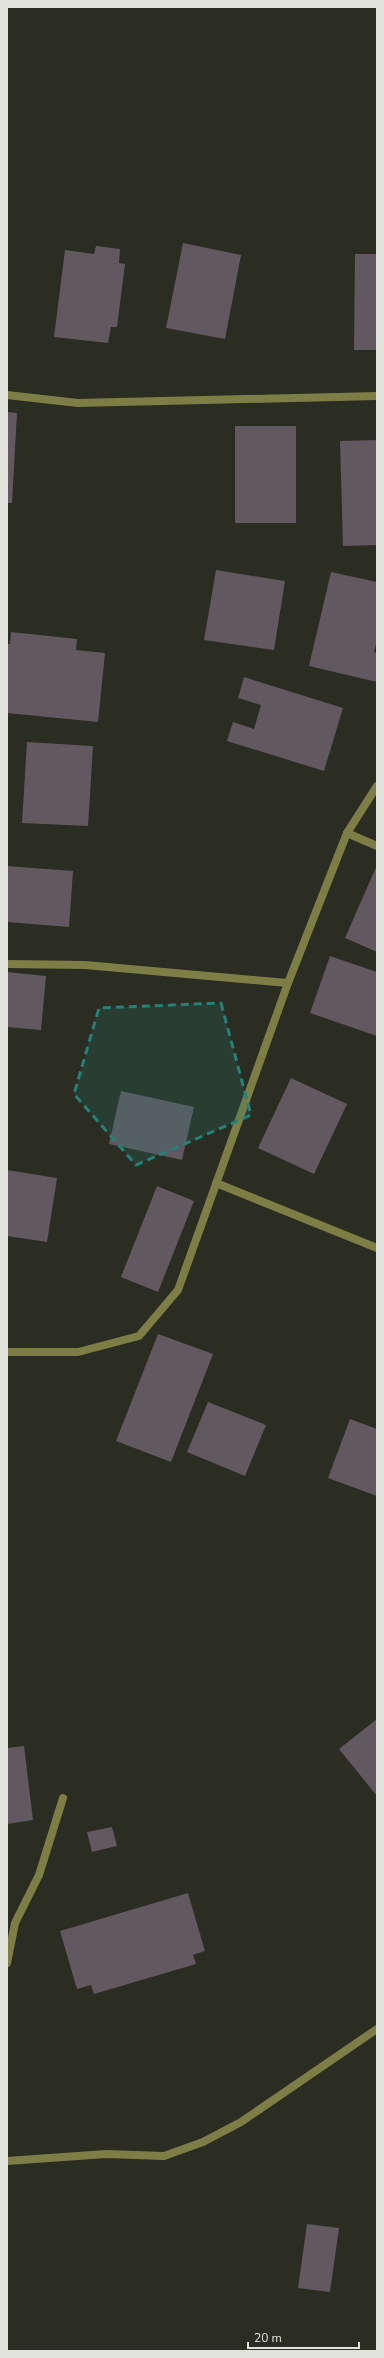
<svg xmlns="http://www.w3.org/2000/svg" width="384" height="2358" font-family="'Nunito Sans',sans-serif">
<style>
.building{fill:#615860}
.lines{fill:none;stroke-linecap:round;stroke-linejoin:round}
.street{stroke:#7c7e46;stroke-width:8}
.marked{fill:#248179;fill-opacity:0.2;stroke:#248179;stroke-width:3;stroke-dasharray:8 5;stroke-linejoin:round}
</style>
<rect width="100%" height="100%" fill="#2b2c22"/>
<!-- building -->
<g class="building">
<path d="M183 243 241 255 225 339 166 328Z"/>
<path d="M96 246 120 249 119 263 125 264 117 327H111L108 343 54 337 65 250 94 254Z"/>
<path d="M355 254H377V350H354Z"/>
<path d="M7 412 17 413 12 503H7Z"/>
<rect x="235" y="426" width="61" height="97"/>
<path d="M377 440V545L343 546 340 441Z"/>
<path d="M216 570 285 581 274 650 204 640Z"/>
<path d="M331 572 377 582V640L374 652 377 653V682L309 666Z"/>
<path d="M11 632 77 639 76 650 105 653 98 722 7 713V644H10Z"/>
<path d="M244 677 343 708 324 771 227 741 233 722 254 729 261 705 238 698Z"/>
<path d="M27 742 93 746 88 826 22 823Z"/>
<path d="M377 865V952L345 938Z"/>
<path d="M7 866 73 871 69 927 7 922Z"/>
<path d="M330 956 377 972V1036L310 1013Z"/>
<path d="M7 972 46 976 41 1030 7 1027Z"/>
<path d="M291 1078 347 1104 314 1174 258 1148Z"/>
<path d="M121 1091 194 1107 182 1160 109 1144Z"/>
<path d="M7 1170 57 1178 47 1242 7 1236Z"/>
<path d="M157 1186 194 1201 158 1292 121 1277Z"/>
<path d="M158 1334 213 1354 171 1462 116 1441Z"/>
<path d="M208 1402 266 1425 245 1476 187 1452Z"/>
<path d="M350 1419 377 1429V1496L328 1478Z"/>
<path d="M377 1719V1796L339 1749Z"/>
<path d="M24 1746 33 1820 7 1824V1748Z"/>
<path d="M112 1827 117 1846 92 1852 87 1832Z"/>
<path d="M188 1893 205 1951 193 1955 196 1964 94 1994 91 1985 77 1989 60 1931Z"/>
<path d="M307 2224 339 2228 330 2292 298 2288Z"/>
</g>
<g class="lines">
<!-- street -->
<g class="street">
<path d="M7 395 78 403 377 396"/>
<path d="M347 833 377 846"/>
<path d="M7 964 85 965 288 983"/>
<path d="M216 1183 377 1248"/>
<path d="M7 1352H78L139 1336 178 1290 288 983 347 833 377 786"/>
<path d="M7 1963 15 1923 39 1875 63 1798"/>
<path d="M7 2161 106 2154 164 2156 203 2142 241 2122 377 2029"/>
</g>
</g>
<!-- marked area -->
<path class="marked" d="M221 1003 251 1115 136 1165 74 1094 99 1008Z"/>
<!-- border -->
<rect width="384" height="2358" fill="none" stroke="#e1e2db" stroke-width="16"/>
<!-- scale -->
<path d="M248 2342v6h111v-6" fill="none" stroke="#e1e2db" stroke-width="2"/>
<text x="254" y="2342" font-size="12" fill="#e1e2db" stroke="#2b2c22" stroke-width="3" paint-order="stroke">20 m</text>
</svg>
